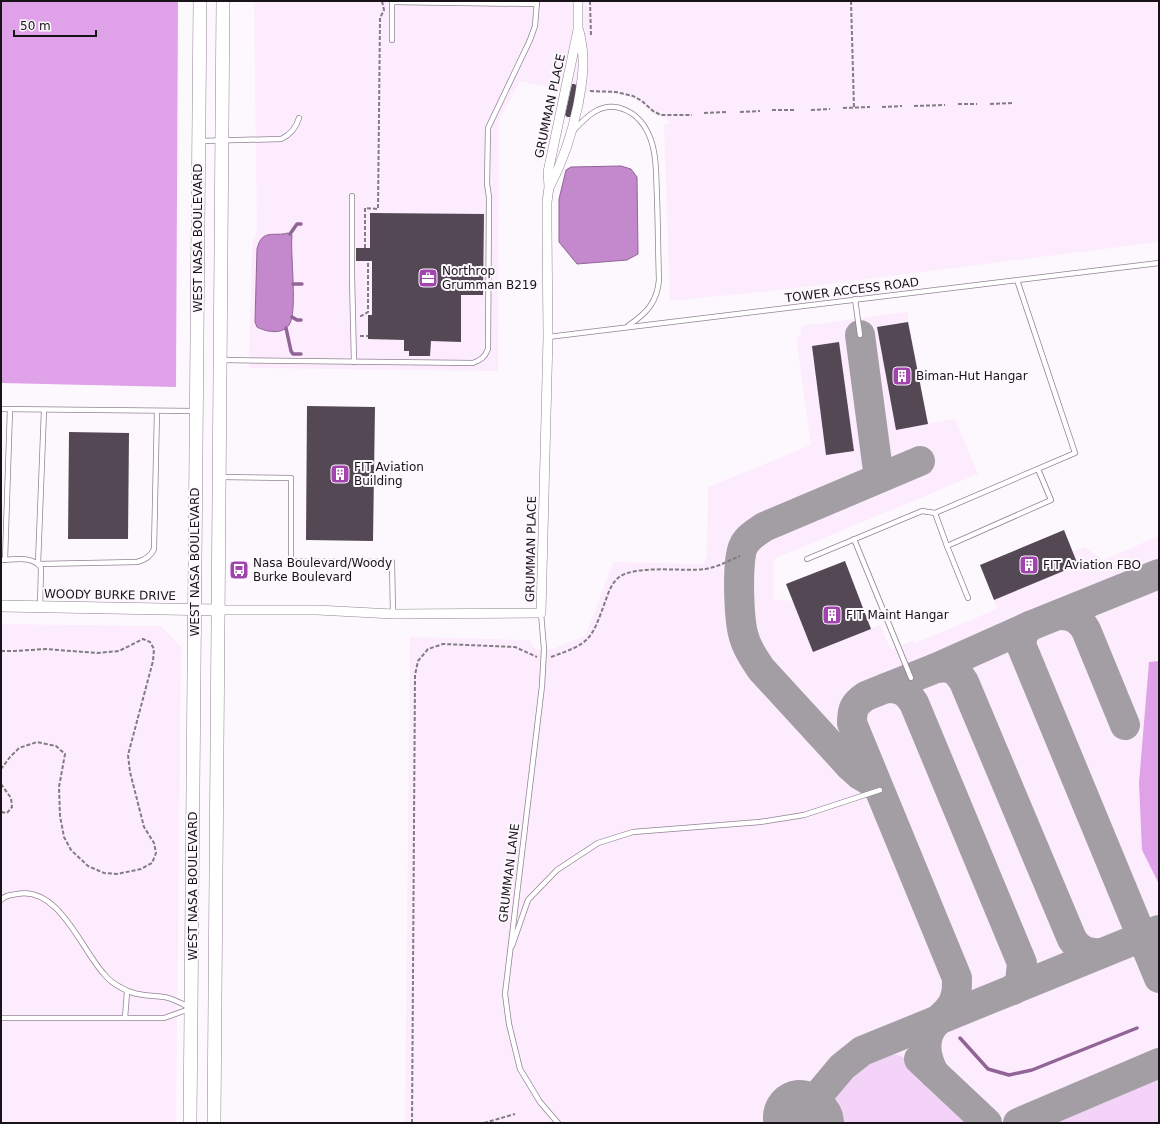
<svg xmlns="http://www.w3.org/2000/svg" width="1160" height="1124" font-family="'DejaVu Sans',sans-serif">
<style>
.built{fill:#fcecfd}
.green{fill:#f4d3f8}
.forest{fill:#dfa2e8}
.water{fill:#c488cc;stroke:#906596}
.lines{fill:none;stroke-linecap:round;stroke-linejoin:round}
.stream{stroke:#906596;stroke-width:3.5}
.taxiway{stroke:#a29ea4;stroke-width:30}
.runway{stroke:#a29ea4;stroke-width:74}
.building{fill:#534854}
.service-casing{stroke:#908492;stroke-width:6}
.minor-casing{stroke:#908492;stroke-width:10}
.tertiary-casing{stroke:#908492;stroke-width:12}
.secondary-casing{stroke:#908492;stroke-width:14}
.path{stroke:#807c81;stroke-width:2;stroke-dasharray:4 2;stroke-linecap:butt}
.service{stroke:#fff;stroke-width:4.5}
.minor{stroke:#fff;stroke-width:9}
.tertiary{stroke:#fff;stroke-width:11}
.secondary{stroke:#fff;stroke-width:13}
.labels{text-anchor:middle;stroke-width:4;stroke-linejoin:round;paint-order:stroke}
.street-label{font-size:12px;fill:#171318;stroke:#fdf8fe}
.poi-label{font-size:12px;fill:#171318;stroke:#fdf8fe;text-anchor:start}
</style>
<rect width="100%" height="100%" fill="#fdf8fe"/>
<!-- built -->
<g class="built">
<path d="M254 1H1159V242L780 290 670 301 664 124H670L665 117 657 116 653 113 635 99 623 94 597 93 587 92 586 95 520 81 499 121 498 371 249 368 252 245 257 231Z"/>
<path d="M907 312 928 424 955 419 978 474 776 558 773 563V599L793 601 786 584 845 561 871 629 880 625 891 650 914 640 915 643 997 609 994 600 1072 552 1085 547 1103 560 1159 536V1123H405L410 637 530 640 536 649H553L586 635 613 562 704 564 707 554 708 487 811 445 796 337 801 336V326Z"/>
<path d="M1 624 161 626 181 647 176 1123H1Z"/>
</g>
<!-- green -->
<g class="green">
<path d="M892 1054 901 1056 908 1060 958 1110 966 1123H836C831 1117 828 1108 830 1100 834 1087 866 1059 880 1055 884 1054 889 1054 892 1054Z"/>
<path d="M1159 1076V1123H1047L1051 1120Z"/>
</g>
<!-- forest -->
<g class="forest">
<path d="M1 1H178L176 387 1 383Z"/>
<path d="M1159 661V884L1142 850 1139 783 1149 662Z"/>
</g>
<!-- water -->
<g class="water">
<path d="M621 166 631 169 637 177 638 254 627 260 577 264 559 242V199L566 170 571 167Z"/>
<path d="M288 233 292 235C290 254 298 313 289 325 282 335 266 332 257 327L255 322 257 249C262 228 274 237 288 233Z"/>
</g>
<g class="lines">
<!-- stream -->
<g class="stream">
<path d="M290 234 297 224H301"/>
<path d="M293 284H302"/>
<path d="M292 317 297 320H301"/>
<path d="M286 328 291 351 293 354H301"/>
<path d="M960 1038 988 1069 1009 1075 1032 1070 1137 1028"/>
</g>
<!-- taxiway -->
<g class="taxiway">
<path d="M860 335 879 478"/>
<path d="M1058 615C1071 615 1079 618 1086 630L1125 725"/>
<path d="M1030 626C1023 633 1021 637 1022 647L1159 978"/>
<path d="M936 668C951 666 956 669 964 682L1072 939C1079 950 1087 954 1101 953"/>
<path d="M886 688C901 688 906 691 914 703L1022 963 1020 982 1013 990"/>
<path d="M877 787 872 782 860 775 850 766 761 669C754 658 747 649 744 637 739 622 736 558 744 545 748 537 757 532 764 527L920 461"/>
<path d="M919 1059 987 1123"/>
<path d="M934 1073C926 1058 922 1041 933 1026 938 1019 947 1013 952 1005 957 996 957 988 957 978L852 723C852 709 854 704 866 696L936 668 1030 626 1159 574"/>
<path d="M795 1123 842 1067 862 1051 1159 930"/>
<path d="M1018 1123 1159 1063"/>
</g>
<!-- runway -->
<path class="runway" d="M800 1117 807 1123"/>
</g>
<!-- building -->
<g class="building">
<path d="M572 84H575L577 87 571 116 570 117H567L565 115Z"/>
<path d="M370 213 484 214 483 295H461V342L431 341 430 356H409V351H404V340L368 339V315H372V261H356V248H370Z"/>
<path d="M908 322 928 424 896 430 877 327Z"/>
<path d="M839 342 854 451 826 455 812 346Z"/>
<path d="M307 406 375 407 373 541 306 540Z"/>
<path d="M69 432 129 433 128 539H68Z"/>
<path d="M1064 530 1078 565 994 600 980 565Z"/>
<path d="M845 561 871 629 813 652 786 584Z"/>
</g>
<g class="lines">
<!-- service casing -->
<g class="service-casing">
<g id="service">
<path d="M392 2 537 4"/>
<path d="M392 40V1"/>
<path d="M574 130C587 116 602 101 623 109 637 114 646 126 651 140 657 158 656 178 657 197 658 225 658 252 659 280 657 302 647 313 629 325"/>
<path d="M200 141 281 139C290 135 296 128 299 118"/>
<path d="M352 196V276L354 362"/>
<path d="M855 299 860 335"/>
<path d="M548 337 1159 263"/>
<path d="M221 360 473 363C481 360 485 357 488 349L489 197 487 184 488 128 530 40 535 26 537 1"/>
<path d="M1 409 195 411"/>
<path d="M44 410 38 564 137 562C145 560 151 556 154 549L157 411"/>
<path d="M221 477 291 478V561L392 562 393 614"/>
<path d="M935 513 947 546"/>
<path d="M854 539 911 678"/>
<path d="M807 559 922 511 935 513 1075 453 1017 280"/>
<path d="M1 560C14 560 33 555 41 568L40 607"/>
<path d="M5 560 10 409"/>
<path d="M968 598 947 546 1051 500 1038 469"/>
<path d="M541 613 544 649 542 686 505 994 509 1024 520 1069 540 1102 558 1123"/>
<path d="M1 900C5 895 11 895 17 894 59 886 81 949 104 974 108 979 114 984 120 987 134 996 148 995 164 997 173 998 183 1005 192 1008L164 1018H1"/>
<path d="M512 946 528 900 557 870 598 843 633 832 760 822 804 815 880 790"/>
<path d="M125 1018 127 992"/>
</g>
</g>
<!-- minor casing -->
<g class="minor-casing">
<g id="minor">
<path d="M550 186C564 159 572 134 578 105 583 77 586 59 579 31"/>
<path d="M218 610H317L393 614 541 613 548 337 547 227V202L549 187 548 172 578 30V1"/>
</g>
</g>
<!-- tertiary casing -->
<g class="tertiary-casing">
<path id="tertiary" d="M1 606 218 610"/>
</g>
<!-- secondary casing -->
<g class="secondary-casing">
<g id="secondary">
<path d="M190 1123 200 1"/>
<path d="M214 1123 223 1"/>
</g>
</g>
<!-- path -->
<g class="path">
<path d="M590 1 591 36"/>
<path d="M851 1 854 108"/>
<path d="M590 91 616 92 633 96 642 101 653 111 661 115H692"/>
<path d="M958 104H977"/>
<path d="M990 104 1014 103"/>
<path d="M914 106 945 105"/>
<path d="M882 107 902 106"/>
<path d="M843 108 870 107"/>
<path d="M772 110H795"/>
<path d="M811 110 830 109"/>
<path d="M740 112 760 111"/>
<path d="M704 113 727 112"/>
<path d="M365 248V208L378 209 380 18 384 10 382 1"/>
<path d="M361 317V316L368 312V261"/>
<path d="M360 336H368"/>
<path d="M1 651H14L46 649 97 653 119 651 143 639 150 642 154 649 153 661 128 755 130 772 144 827 154 843 156 853 152 863 141 869 117 874 104 873 88 866 71 850 64 837 60 816 59 787 65 754 56 746 37 742 19 748 10 757 1 769"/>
<path d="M551 657C590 643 591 641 605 602 608 594 611 584 618 578 635 564 683 572 705 569 718 567 728 561 740 556"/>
<path d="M1 784 11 798 12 807 7 813 1 812"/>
<path d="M412 1123 415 675 418 661 428 649 443 644 515 647 537 657"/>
<path d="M484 1123 515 1114"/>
</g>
<!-- service -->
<use href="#service" class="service"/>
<!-- minor -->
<use href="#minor" class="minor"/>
<!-- tertiary -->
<use href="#tertiary" class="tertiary"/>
<!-- secondary -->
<use href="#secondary" class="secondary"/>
</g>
<!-- icons -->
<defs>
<g id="office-square" transform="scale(1)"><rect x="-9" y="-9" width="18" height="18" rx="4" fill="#a144ae" stroke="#fdf8fe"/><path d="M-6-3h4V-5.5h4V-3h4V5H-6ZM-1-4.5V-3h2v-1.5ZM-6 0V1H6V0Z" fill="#fff"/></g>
<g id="building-square" transform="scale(1)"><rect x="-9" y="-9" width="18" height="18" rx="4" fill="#a144ae" stroke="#fdf8fe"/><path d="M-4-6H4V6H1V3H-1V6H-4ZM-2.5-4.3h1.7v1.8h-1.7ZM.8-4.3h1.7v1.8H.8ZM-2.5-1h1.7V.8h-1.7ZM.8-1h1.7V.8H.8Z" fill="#fff"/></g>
<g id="bus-square" transform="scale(1)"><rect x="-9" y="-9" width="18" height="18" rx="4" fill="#a144ae" stroke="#fdf8fe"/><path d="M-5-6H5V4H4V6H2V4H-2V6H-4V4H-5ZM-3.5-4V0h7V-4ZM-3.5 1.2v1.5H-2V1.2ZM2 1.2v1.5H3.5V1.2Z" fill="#fff"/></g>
</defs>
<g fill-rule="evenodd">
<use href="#office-square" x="428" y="278"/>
<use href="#building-square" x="902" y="376"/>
<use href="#building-square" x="340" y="474"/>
<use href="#building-square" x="1029" y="565"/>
<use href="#bus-square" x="239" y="570"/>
<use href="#building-square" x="832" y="615"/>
</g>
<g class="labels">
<!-- street labels -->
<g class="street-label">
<text transform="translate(550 106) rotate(-78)" y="4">GRUMMAN PLACE</text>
<text transform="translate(198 238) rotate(-90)" y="4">WEST NASA BOULEVARD</text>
<text transform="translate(852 290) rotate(-7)" y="4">TOWER ACCESS ROAD</text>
<text transform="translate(531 549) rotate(-89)" y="4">GRUMMAN PLACE</text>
<text transform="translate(195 562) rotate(-90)" y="4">WEST NASA BOULEVARD</text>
<text transform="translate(110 595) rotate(1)" y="4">WOODY BURKE DRIVE</text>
<text transform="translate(509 873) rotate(-83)" y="4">GRUMMAN LANE</text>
<text transform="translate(193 886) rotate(-90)" y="4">WEST NASA BOULEVARD</text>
</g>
<!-- poi labels -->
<g class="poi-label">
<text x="442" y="275">Northrop<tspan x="442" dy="14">Grumman B219</tspan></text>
<text x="916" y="380">Biman-Hut Hangar</text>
<text x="354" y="471">FIT Aviation<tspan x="354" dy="14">Building</tspan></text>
<text x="253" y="567">Nasa Boulevard/Woody<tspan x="253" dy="14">Burke Boulevard</tspan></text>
<text x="1043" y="569">FIT Aviation FBO</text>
<text x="846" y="619">FIT Maint Hangar</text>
</g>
</g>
<!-- border -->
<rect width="1160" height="1124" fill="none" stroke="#171318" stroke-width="4"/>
<!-- scale -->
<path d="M14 30v6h82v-6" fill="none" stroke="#171318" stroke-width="2"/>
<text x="20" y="30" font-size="12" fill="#171318" stroke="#fdf8fe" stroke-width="3" paint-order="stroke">50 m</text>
</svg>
